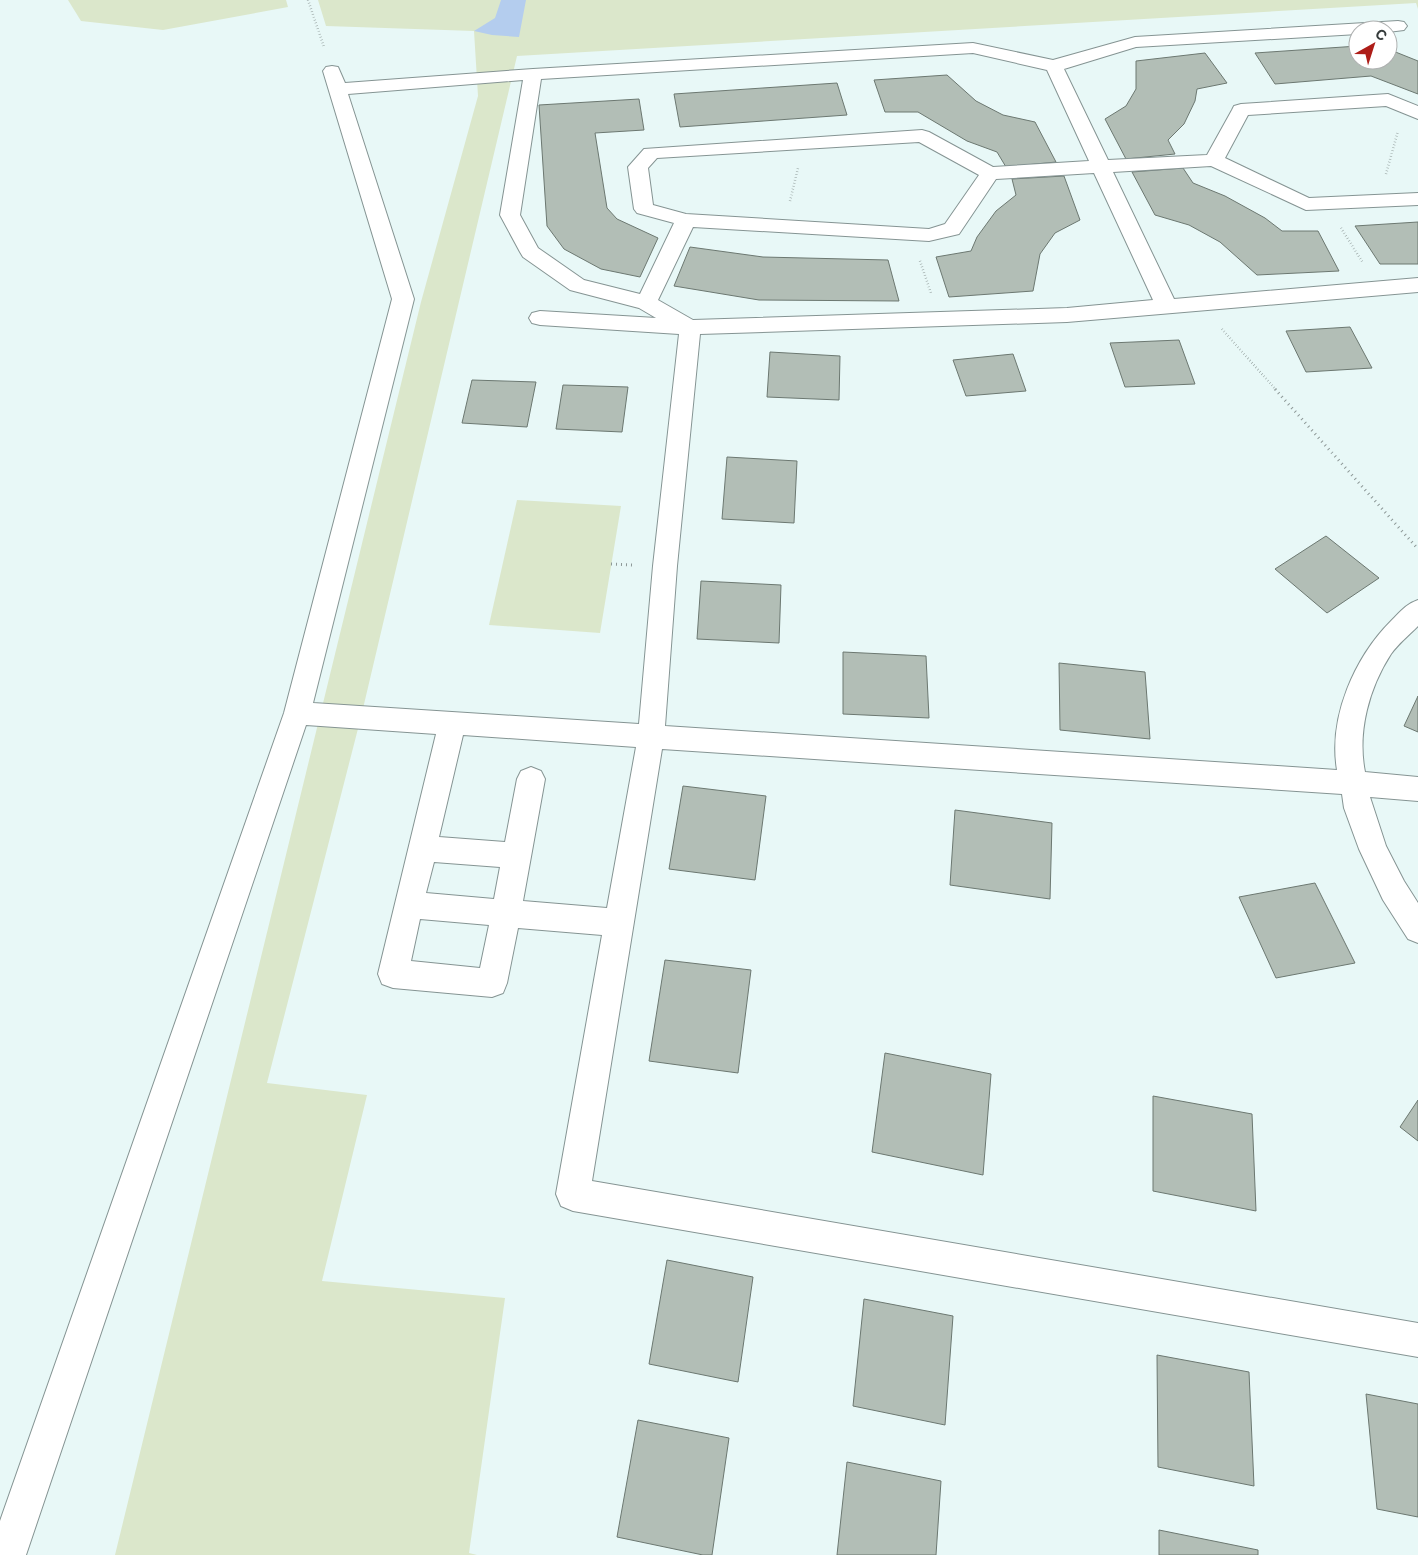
<svg xmlns="http://www.w3.org/2000/svg" width="1418" height="1555" font-family="Inter,sans-serif">
<style>
.green{fill:#dbe7cb}
.water{fill:#b4cdee}
.building{fill:#b2beb6;stroke:#6c7871}
.lines{fill:none;stroke-linecap:round;stroke-linejoin:round}
.minor-casing{stroke:#859493;stroke-width:2}
.path-far1{stroke:#8d9897;stroke-width:2.5;stroke-dasharray:0.5 2.5;stroke-linecap:butt}
.path{stroke:#8d9897;stroke-width:3;stroke-dasharray:1 4;stroke-linecap:butt}
.minor{fill:#fff;fill-rule:evenodd}
</style>
<rect width="100%" height="100%" fill="#e8f8f7"/>
<!-- green -->
<g class="green">
<path d="M68 0H286L288 7 163 30 81 21Z"/>
<path d="M318 0H1418V9L1416 3 517 56 361 717 267 1083 367 1095 322 1281 505 1298 469 1553 477 1555H115L421 302 478 96 474 31 326 26Z"/>
<path d="M517 500 621 506 600 633 489 625Z"/>
</g>
<!-- water -->
<path class="water" d="M501 0H526L519 37 492 35 474 31 495 18Z"/>
<!-- building -->
<g class="building">
<path d="M1358 46V60H1388V49L1418 61V94L1371 76 1275 84 1255 53Z"/>
<path d="M1205 53 1227 83 1197 89 1195 101 1184 124 1168 140 1175 154 1126 159 1105 119 1126 106 1136 89V61Z"/>
<path d="M947 75 976 101 1003 115 1035 122 1056 162 1006 167 997 152 967 141 918 112H885L874 80Z"/>
<path d="M837 83 847 115 680 127 674 94Z"/>
<path d="M639 99 644 130 595 133 607 208 617 219 658 238 640 277 601 269 564 249 547 226 539 105Z"/>
<path d="M1183 168 1193 183 1225 196 1265 218 1282 231H1318L1339 271 1257 275 1220 242 1189 225 1155 215 1132 172Z"/>
<path d="M1064 176 1080 220 1055 233 1040 254 1033 291 949 297 936 257 971 251 977 237 996 211 1016 195 1012 179Z"/>
<path d="M1418 222V264H1380L1355 226Z"/>
<path d="M690 247 763 257 888 260 899 301 759 300 674 286Z"/>
<path d="M1350 327 1372 368 1306 372 1286 331Z"/>
<path d="M1179 340 1195 384 1125 387 1110 343Z"/>
<path d="M770 352 840 356 839 400 767 397Z"/>
<path d="M1013 354 1026 391 966 396 953 360Z"/>
<path d="M472 380 536 382 527 427 462 423Z"/>
<path d="M563 385 628 387 622 432 556 429Z"/>
<path d="M727 457 797 461 794 523 722 519Z"/>
<path d="M1326 536 1379 578 1327 613 1275 569Z"/>
<path d="M701 581 781 585 779 643 697 639Z"/>
<path d="M843 652 926 656 929 718 843 714Z"/>
<path d="M1059 663 1145 672 1150 739 1060 730Z"/>
<path d="M1418 696V732L1404 726Z"/>
<path d="M683 786 766 796 755 880 669 869Z"/>
<path d="M955 810 1052 823 1050 899 950 885Z"/>
<path d="M1315 883 1355 963 1276 978 1239 897Z"/>
<path d="M665 960 751 970 738 1073 649 1061Z"/>
<path d="M885 1053 991 1074 983 1175 872 1152Z"/>
<path d="M1153 1096 1252 1114 1256 1211 1153 1191Z"/>
<path d="M1418 1100V1141L1400 1127Z"/>
<path d="M667 1260 753 1277 738 1382 649 1364Z"/>
<path d="M864 1299 953 1316 945 1425 853 1406Z"/>
<path d="M1157 1355 1249 1372 1254 1486 1158 1467Z"/>
<path d="M1366 1394 1418 1404V1517L1377 1509Z"/>
<path d="M638 1420 729 1438 712 1555H703L617 1537Z"/>
<path d="M847 1462 941 1481 936 1555H837Z"/>
<path d="M1159 1530 1258 1550V1555H1159Z"/>
</g>
<g class="lines">
<!-- minor casing -->
<g class="minor-casing">
<path id="minor" d="M1398 21 1404 22 1407 26 1404 30 1388 32V30H1358V34L1136 47 1064 69 1108 160 1207 155 1232 110 1234 106 1241 104 1388 94 1418 106V119L1386 106 1248 115 1225 158 1309 198 1418 193V205L1306 210 1211 166 1113 172 1174 299 1418 278V292L1067 322 700 334 677 566 665 726 1337 770C1328 717 1355 657 1391 621 1400 612 1406 604 1418 600V626C1409 635 1398 644 1391 654 1369 688 1357 732 1365 772L1418 777V801L1370 797 1386 846 1404 881 1418 903V943L1408 939 1383 900 1359 849 1344 808 1342 794 662 749 592 1181 1418 1323V1357L573 1211 561 1206 556 1194 602 935 518 928 507 983 503 993 492 997 393 988 382 984 378 974 436 734 306 725 26 1555H0V1521L284 713 392 299 323 71 326 67 332 66 338 67 345 83 533 69 973 43 1053 60 1135 37ZM973 53 1047 70 1089 161 993 167 929 132 922 130 644 149 628 167 634 209 637 213 674 223 640 294 584 280 538 248 520 215 541 79ZM523 80 500 215 520 252 523 257 570 290 639 308 656 318 540 311 532 313 529 318 532 323 540 325 679 334 653 566 639 724 313 703 414 299 348 94ZM919 142 979 175 945 224 929 229 686 214 653 205 648 168 657 158ZM1094 173 1153 300 1067 308 693 320 658 300 693 227 929 241 959 234 996 179ZM463 735 636 747 607 908 523 901 545 779 541 771 531 767 521 771 517 779 505 842 439 837ZM434 862 500 867 494 899 426 893ZM420 919 489 925 480 968 411 961Z"/>
</g>
<!-- path-far1 -->
<g class="path-far1">
<path d="M308 0 324 47"/>
<path d="M1386 174 1398 131"/>
<path d="M790 201 798 168"/>
<path d="M1341 228 1363 263"/>
<path d="M920 261 931 293"/>
<path d="M1222 329 1276 390"/>
</g>
<!-- path -->
<g class="path">
<path d="M1275 389 1418 549"/>
<path d="M611 564 633 565"/>
</g>
<!-- minor -->
<use href="#minor" class="minor"/>
</g>
<!-- north arrow -->
<g transform="translate(1373 45) rotate(39)"><circle r="24" fill="#ffffff" stroke="#afb1b1"/>
<path d="M0-4L9 19L0 12L-9 19Z" fill="#ae1d18"/>
<text y="-8" font-size="14" font-weight="bold" text-anchor="middle" fill="#363c3c">С</text>
</g>
</svg>
